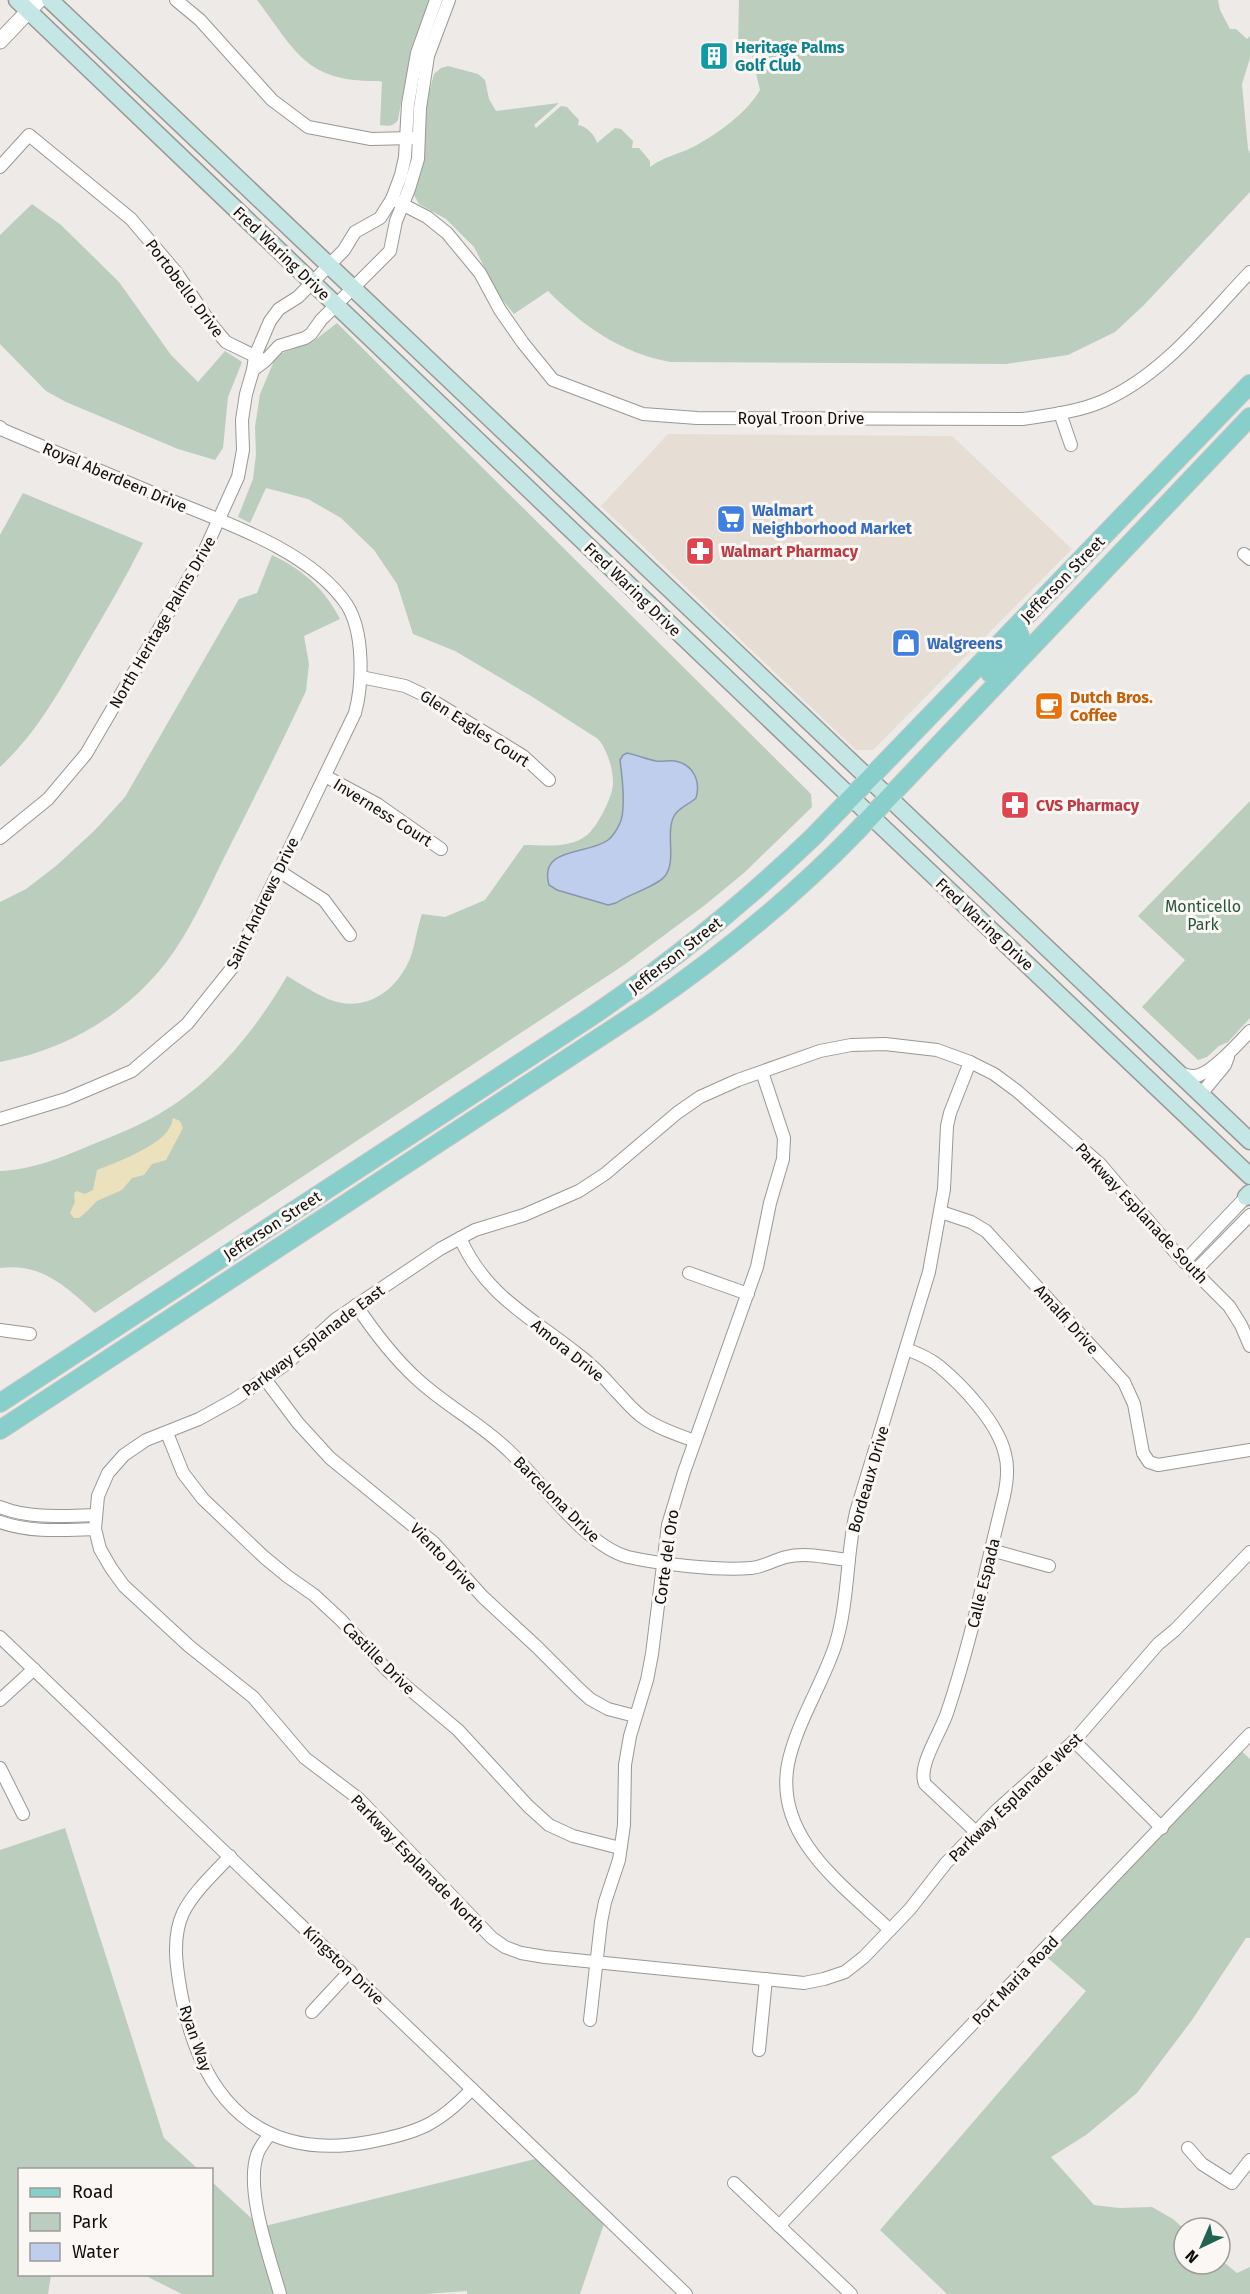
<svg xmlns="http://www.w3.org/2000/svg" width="1250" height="2294" font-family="'Fira Sans',sans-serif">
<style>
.built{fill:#e6ded4}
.green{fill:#bbcebe}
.sand{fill:#ebe1bc}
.water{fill:#bfceed;stroke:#8b95aa;stroke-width:1.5}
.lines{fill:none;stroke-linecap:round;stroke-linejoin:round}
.minor-casing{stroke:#9a9894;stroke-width:14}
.tertiary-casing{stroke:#9a9894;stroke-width:17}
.secondary-casing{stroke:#9a9894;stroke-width:19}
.primary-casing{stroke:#c6c6c5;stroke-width:20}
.minor{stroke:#fff;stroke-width:12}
.tertiary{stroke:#fff;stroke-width:15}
.secondary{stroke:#c4e6e5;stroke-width:16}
.primary{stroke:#88ceca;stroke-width:18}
.labels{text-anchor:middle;stroke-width:6;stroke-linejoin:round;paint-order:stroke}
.culture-label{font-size:16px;font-weight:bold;fill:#0d838f;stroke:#faf7f4;text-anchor:start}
.street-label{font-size:16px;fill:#11100f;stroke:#faf7f4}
.shop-label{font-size:16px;font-weight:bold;fill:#366cbe;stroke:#faf7f4;text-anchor:start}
.health-label{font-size:16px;font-weight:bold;fill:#be3a42;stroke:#faf7f4;text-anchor:start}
.food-label{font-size:16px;font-weight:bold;fill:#c56008;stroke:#faf7f4;text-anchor:start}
.park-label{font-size:16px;fill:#285634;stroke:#faf7f4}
</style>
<rect width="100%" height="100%" fill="#edeae7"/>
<!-- built -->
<path class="built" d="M668 434 952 436 1072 549 873 750H856L601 506Z"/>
<!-- green -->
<g class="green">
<path d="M257 0H431C415 39 405 78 398 120 393 127 388 126 380 125L382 82 379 81C306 82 297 53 257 0Z"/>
<path d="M739 0H1218L1220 10 1230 29H1236L1247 39 1250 36V58L1242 84 1248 149 1250 153V192L1144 305 1115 332 1068 355 1006 364 670 362C621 353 583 326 548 291L514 314 499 296 474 247 446 219 419 204 414 195 424 146 425 108 434 74 441 68 448 66 478 74 485 80 489 99 496 111 559 103 534 125 536 128 561 106 567 107 579 120 578 125C586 126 595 135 597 143L615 128 621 129 633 141 632 148H639L650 161V167C663 157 679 154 693 147 716 135 747 113 760 90L752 56 738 48Z"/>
<path d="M32 204 61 225 119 282 171 355 198 382 225 351 242 362 228 397 223 448 215 460 178 449 66 402 46 391 0 344V235Z"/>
<path d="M337 323 811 794 812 807 745 872 705 905 624 965 95 1313C68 1288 41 1262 0 1268V1171C31 1170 63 1157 91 1145 111 1137 131 1129 150 1119 209 1088 254 1033 287 976 301 984 314 993 328 999 363 1013 393 994 408 963 414 953 417 927 422 914L445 917 485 900 524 845C544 845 570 849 587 835 597 827 614 795 613 782 613 768 607 749 598 739L531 696 455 651 413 634 397 584 374 550 341 518 308 499 266 488 250 523 238 517 253 479 256 454 255 427 260 394 274 361 280 354 315 340Z"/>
<path d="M23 493 143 543C125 579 105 613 85 647 60 690 37 733 0 767V535Z"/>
<path d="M272 555C303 570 324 588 340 619L304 636 309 664 306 691C282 743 256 794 230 846 214 877 200 910 182 939 142 1005 75 1048 0 1062V902L26 889 56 866 95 830 125 797 239 599 257 593Z"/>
<path d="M1250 801V1018L1228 1042 1219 1046 1207 1057 1198 1060 1142 1007 1185 960 1138 916Z"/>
<path d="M1237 1747 1250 1759V1938H1246L1192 2020 1137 2093 1086 2135 1051 2157 1094 2205 1119 2208 1152 2207 1173 2219 1184 2229V2264H1220V2259L1237 2273 1250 2267V2294H947L880 2230 1086 1991 1042 1953Z"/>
<path d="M65 1828 164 2138 198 2169 20 2170V2274L51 2275 48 2294H0V1850Z"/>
<path d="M543 2157 606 2218 580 2294H467V2291L425 2294H182L144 2275 212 2274V2182L261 2227Z"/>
</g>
<!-- sand -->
<path class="sand" d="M173 1118 180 1121 183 1128 166 1160 152 1164 144 1175 132 1178 122 1190 97 1201 84 1214 79 1218H74L70 1213 75 1202 74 1193 77 1191 85 1194 93 1190 97 1170C115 1163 161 1146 170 1127 172 1124 172 1121 173 1118Z"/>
<!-- water -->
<path class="water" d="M627 753C637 755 646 759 656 761 662 762 669 760 675 761 693 764 701 781 696 798 690 804 678 808 674 816 665 833 677 861 665 876 656 887 629 894 616 903L608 905 557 890 549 885C538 846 589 855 608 840 612 837 617 830 619 825 627 812 622 775 620 760L623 755Z"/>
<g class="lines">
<!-- minor casing -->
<g class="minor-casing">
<g id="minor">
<path d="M176 0 200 20 272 100 308 127 371 139 412 138"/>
<path d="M0 167 29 135 131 219 176 272 211 324 226 342 261 359"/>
<path d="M392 199 427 217 447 233 480 273 500 310 523 343 553 380 643 414 697 418 1023 419C1049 415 1078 412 1103 401 1163 375 1206 318 1250 272"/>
<path d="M253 370 265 361 279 346 305 338 311 334 321 320 390 251 396 221 409 189 418 159 420 108 428 56 449 0"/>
<path d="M1060 413 1071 445"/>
<path d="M0 427 3 430C55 452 108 474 160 496 220 521 310 549 347 605 364 632 363 683 355 713L232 968 187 1024 132 1071 66 1099 0 1119"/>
<path d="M1244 554 1250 559"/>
<path d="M361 677 405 686 422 694 523 756 549 780"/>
<path d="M325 776 377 804 441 849"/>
<path d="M0 838 48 799 86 754 204 552 238 477 243 450 242 420 246 394 253 370 255 356 270 321 279 309 298 297 344 250 355 232 380 218 392 199 401 175 405 157 408 104 417 53 436 0"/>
<path d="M279 871 324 900 350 935"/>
<path d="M1179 1073C1184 1074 1189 1076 1194 1076 1209 1076 1239 1043 1250 1031"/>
<path d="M1201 1094 1225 1065 1228 1057"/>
<path d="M941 1212 971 1222 986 1231 1124 1382 1134 1404 1143 1453 1149 1462 1158 1465 1250 1450"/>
<path d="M460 1238C486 1296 528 1315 575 1352 590 1363 603 1376 615 1390 625 1400 633 1411 645 1419 660 1429 678 1435 695 1441"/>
<path d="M1184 1262 1246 1197"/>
<path d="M1194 1272 1250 1215"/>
<path d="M689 1273 748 1294"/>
<path d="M356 1305C374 1332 393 1357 417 1379 446 1406 482 1424 510 1452 542 1482 586 1546 628 1557 659 1564 720 1571 751 1568 763 1567 774 1560 786 1557 806 1552 829 1558 849 1560"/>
<path d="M0 1330 30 1334"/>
<path d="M1250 1346 1241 1325 1229 1306 1175 1252 1100 1164 1017 1091 994 1074 970 1062 937 1050 885 1044 851 1045 820 1051 738 1080 700 1097 677 1113 605 1174 579 1191 524 1215 475 1230 440 1249 336 1319 286 1364 235 1399 199 1419 146 1440 124 1455 108 1473 98 1496 95 1529 100 1549 111 1568 124 1586 189 1646 253 1697 305 1758 359 1799 492 1938 505 1947 521 1953 545 1957 804 1983 824 1979 845 1972 864 1957 910 1909 946 1863 976 1832 997 1810 1074 1741 1158 1644 1175 1630 1250 1552"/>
<path d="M906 1349C917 1353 929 1358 939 1366 963 1386 998 1423 1005 1454 1009 1468 1007 1482 1004 1496 986 1568 971 1642 947 1713 941 1732 917 1766 925 1784L976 1832"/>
<path d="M265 1379 298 1423 330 1458 434 1543 483 1597 537 1647 579 1689 590 1699 608 1709 635 1716"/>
<path d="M167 1433 183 1473 203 1499 264 1557 287 1576 314 1595 341 1620 388 1671 458 1730 528 1806 549 1825 573 1836 620 1848"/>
<path d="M0 1507C31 1519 62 1516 95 1515"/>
<path d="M0 1522C31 1533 63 1530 95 1529"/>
<path d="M991 1550 1049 1566"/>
<path d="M0 1637 686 2294"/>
<path d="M0 1700 34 1669"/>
<path d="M1074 1741 1162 1828"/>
<path d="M0 1768 23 1814"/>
<path d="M230 1856C214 1874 194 1891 183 1913 171 1939 177 1971 182 1998 202 2100 260 2162 369 2142 417 2133 438 2125 472 2089"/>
<path d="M890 1930C844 1886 774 1838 788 1764 796 1724 822 1685 835 1646 849 1602 846 1556 856 1512L929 1272 944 1189 947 1126 950 1113 970 1062"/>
<path d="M312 2012 350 1971"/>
<path d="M590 2020 601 1922 605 1902 619 1860 624 1825 625 1765 630 1736 647 1680 652 1654 668 1525 684 1472 757 1267 770 1203 783 1159 784 1138 762 1072"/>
<path d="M759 2050 766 1979"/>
<path d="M269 2135C265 2141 259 2148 257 2155 245 2191 270 2258 280 2294"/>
<path d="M1188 2148 1202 2164 1232 2183 1250 2160"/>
<path d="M734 2183 851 2294"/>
<path d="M779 2226 1250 1734"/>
</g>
</g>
<!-- tertiary casing -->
<g class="tertiary-casing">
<path id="tertiary" d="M0 41 39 0"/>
</g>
<!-- secondary casing -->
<g class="secondary-casing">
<g id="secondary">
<path d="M17 0 836 783 1250 1176"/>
<path d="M50 0 1250 1141"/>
<path d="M1246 1197 1250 1193"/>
</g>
</g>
<!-- primary casing -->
<g class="primary-casing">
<g id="primary">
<path d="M990 673 1020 640V636L1013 630"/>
<path d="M0 1403 583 1022C666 967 741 906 813 837L1250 384"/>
<path d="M0 1430 646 1007C722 955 792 898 856 832L1250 417"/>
</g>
</g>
<!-- minor -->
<use href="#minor" class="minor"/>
<!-- tertiary -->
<use href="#tertiary" class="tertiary"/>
<!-- secondary -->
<use href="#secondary" class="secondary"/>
<!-- primary -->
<use href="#primary" class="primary"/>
</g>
<!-- icons -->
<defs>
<g id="building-square" transform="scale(1.5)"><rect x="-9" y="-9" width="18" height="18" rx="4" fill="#0f9aa8" stroke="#faf7f4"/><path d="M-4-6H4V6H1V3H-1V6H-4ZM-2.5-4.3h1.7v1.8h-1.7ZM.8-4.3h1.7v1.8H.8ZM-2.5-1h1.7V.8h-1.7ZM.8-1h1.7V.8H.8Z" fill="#fff"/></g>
<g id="supermarket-square" transform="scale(1.5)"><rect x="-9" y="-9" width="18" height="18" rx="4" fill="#3f7fe0" stroke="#faf7f4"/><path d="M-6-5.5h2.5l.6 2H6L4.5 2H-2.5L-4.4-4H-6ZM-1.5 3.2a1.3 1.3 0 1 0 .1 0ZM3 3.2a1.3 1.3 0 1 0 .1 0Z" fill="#fff"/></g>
<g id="pharmacy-square" transform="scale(1.5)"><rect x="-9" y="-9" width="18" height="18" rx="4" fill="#e0444e" stroke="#faf7f4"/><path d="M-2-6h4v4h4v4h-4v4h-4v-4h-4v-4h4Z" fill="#fff"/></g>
<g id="shop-square" transform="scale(1.5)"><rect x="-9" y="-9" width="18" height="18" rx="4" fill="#3f7fe0" stroke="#faf7f4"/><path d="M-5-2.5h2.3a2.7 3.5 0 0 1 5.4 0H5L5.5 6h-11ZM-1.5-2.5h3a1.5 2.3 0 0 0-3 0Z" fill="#fff"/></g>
<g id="cafe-square" transform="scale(1.5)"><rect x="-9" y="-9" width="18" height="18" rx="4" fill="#e8710a" stroke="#faf7f4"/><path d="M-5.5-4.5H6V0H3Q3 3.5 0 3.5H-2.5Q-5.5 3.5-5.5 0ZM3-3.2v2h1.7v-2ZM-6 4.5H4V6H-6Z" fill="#fff"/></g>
</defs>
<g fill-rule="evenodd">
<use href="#building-square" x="714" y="56"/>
<use href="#supermarket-square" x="731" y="519"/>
<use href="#pharmacy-square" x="700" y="551"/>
<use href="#shop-square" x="906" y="643"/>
<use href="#cafe-square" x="1049" y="706"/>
<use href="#pharmacy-square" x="1015" y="805"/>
</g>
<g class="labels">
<!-- culture labels -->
<g class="culture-label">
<text x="735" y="53">Heritage Palms<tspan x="735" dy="18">Golf Club</tspan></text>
</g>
<!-- street labels -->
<g class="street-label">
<text transform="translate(282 253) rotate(44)" y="6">Fred Waring Drive</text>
<text transform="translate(185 288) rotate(53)" y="6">Portobello Drive</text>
<text x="801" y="424">Royal Troon Drive</text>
<text transform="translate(115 477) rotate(23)" y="6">Royal Aberdeen Drive</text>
<text transform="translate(1062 579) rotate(-46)" y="6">Jefferson Street</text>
<text transform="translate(633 589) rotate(44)" y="6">Fred Waring Drive</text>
<text transform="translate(162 622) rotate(-60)" y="6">North Heritage Palms Drive</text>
<text transform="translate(475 728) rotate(33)" y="6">Glen Eagles Court</text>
<text transform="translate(383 812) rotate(32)" y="6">Inverness Court</text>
<text transform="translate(262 903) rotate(-64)" y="6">Saint Andrews Drive</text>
<text transform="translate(985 924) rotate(43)" y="6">Fred Waring Drive</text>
<text transform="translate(675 955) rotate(-38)" y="6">Jefferson Street</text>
<text transform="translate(1142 1213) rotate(47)" y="6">Parkway Esplanade South</text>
<text transform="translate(272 1225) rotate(-33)" y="6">Jefferson Street</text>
<text transform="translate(1067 1319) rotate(48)" y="6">Amalfi Drive</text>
<text transform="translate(313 1340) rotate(-37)" y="6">Parkway Esplanade East</text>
<text transform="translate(568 1350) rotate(39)" y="6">Amora Drive</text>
<text transform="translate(868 1479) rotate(-74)" y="6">Bordeaux Drive</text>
<text transform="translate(557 1499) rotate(45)" y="6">Barcelona Drive</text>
<text transform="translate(444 1557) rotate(46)" y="6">Viento Drive</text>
<text transform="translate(666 1557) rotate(-82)" y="6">Corte del Oro</text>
<text transform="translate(983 1583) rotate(-76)" y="6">Calle Espada</text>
<text transform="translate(379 1658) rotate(45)" y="6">Castille Drive</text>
<text transform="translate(1015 1797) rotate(-44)" y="6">Parkway Esplanade West</text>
<text transform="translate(418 1863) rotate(46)" y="6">Parkway Esplanade North</text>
<text transform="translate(344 1965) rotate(44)" y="6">Kingston Drive</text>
<text transform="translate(1015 1980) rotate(-46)" y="6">Port Maria Road</text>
<text transform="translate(196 2038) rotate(71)" y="6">Ryan Way</text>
</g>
<!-- shop labels -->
<g class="shop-label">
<text x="752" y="516">Walmart<tspan x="752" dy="18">Neighborhood Market</tspan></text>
<text x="927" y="649">Walgreens</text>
</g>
<!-- health labels -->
<g class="health-label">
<text x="721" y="557">Walmart Pharmacy</text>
<text x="1036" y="811">CVS Pharmacy</text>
</g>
<!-- food labels -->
<g class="food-label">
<text x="1070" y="703">Dutch Bros.<tspan x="1070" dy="18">Coffee</tspan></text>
</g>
<!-- park labels -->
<g class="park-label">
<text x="1203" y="912">Monticello<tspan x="1203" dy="18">Park</tspan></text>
</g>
</g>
<!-- legend -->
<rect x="18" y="2168" width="195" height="108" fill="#faf7f4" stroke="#9d9b98" stroke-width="1.5"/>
<rect x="30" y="2188" width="30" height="9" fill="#88ceca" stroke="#9d9b98" stroke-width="1.5"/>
<text x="72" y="2198" font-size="18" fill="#11100f">Road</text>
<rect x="30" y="2213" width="30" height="18" fill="#bbcebe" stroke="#9d9b98" stroke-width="1.5"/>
<text x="72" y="2228" font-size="18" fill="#11100f">Park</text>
<rect x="30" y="2243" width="30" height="18" fill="#bfceed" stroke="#9d9b98" stroke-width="1.5"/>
<text x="72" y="2258" font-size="18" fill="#11100f">Water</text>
<!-- north arrow -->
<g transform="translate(1202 2246) rotate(224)"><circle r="28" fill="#faf7f4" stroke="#9d9b98" stroke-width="1.5"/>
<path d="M0-4.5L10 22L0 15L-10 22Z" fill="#206353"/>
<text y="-9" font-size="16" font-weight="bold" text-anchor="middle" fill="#11100f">N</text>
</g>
</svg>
